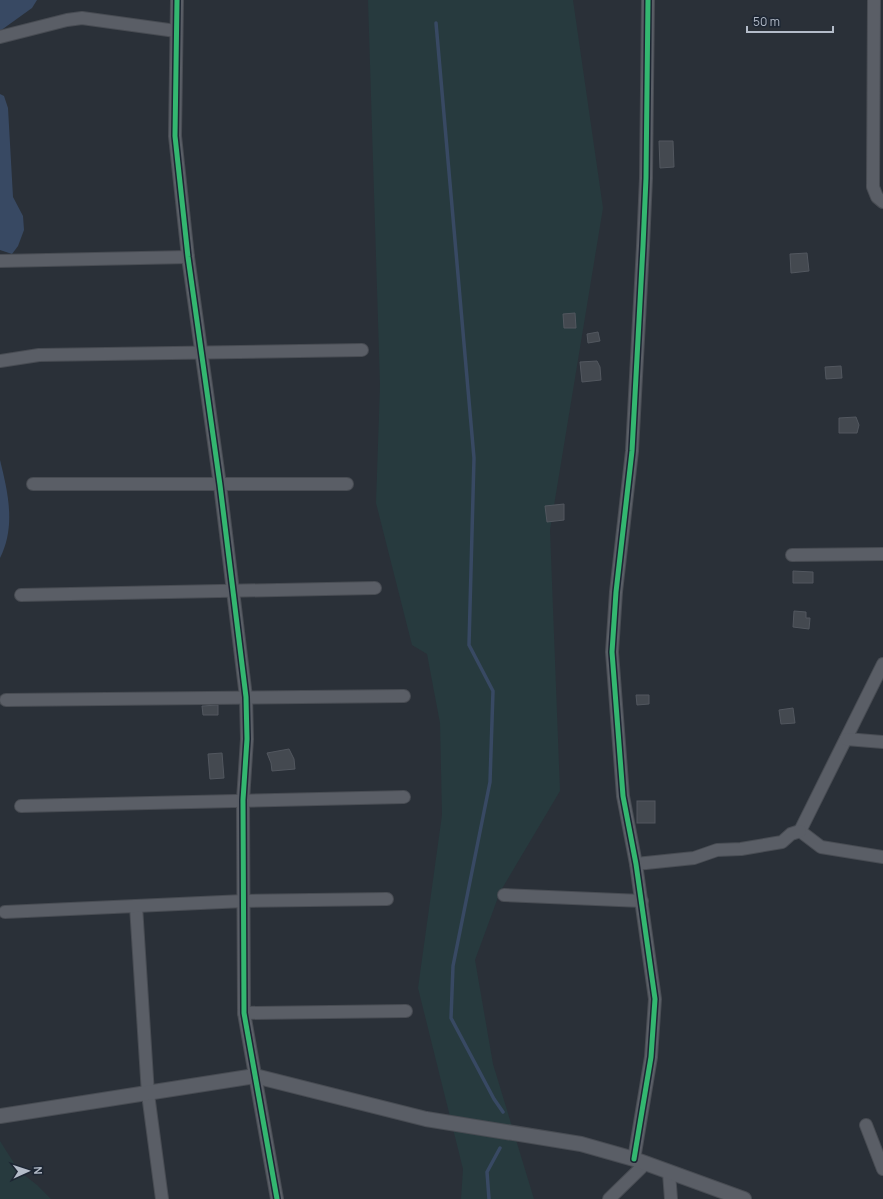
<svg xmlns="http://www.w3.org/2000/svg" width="883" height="1199" font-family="Manrope,sans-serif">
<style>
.green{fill:#273a3e}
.water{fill:#384963}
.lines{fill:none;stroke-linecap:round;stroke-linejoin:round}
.stream{stroke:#384963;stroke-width:3.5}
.building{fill:#444950;stroke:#52575f}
.minor-casing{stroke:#484c53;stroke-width:14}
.tertiary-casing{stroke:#484c53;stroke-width:16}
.minor{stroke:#5a5e66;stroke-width:12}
.tertiary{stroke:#5a5e66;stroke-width:14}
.cycleway-casing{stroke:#1d2633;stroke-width:8}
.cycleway{stroke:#33b770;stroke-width:5}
</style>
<rect width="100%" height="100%" fill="#2a3038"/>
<!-- green -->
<g class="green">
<path d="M368 0H573L603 208 550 530 560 791 500 892 475 960 493 1064 534 1199H461L463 1169 418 988 442 815 440 723 427 654 412 645 376 503 380 385Z"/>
<path d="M0 1141 19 1171 37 1185 51 1199H0Z"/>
</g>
<!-- water -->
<g class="water">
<path d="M0 0H37L32 8 0 31Z"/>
<path d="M0 94 4 96 8 108 13 197 23 216 24 230 18 246 12 254 0 250Z"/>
<path d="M0 460C8 493 16 526 0 558Z"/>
</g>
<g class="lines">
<!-- stream -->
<g class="stream">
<path d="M436 23 474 458 469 645 493 691 490 782 453 966 451 1018 494 1099 503 1112"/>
<path d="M489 1199 487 1172 500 1148"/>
</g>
</g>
<!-- building -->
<g class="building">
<path d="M659 141H673L674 167 660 168Z"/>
<path d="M807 253 809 271 791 273 790 254Z"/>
<path d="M575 313 576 328H564L563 314Z"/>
<path d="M598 332 600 341 588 343 587 334Z"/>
<path d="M597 361 600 367 601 380 582 382 580 362Z"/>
<path d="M841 366 842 378 826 379 825 367Z"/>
<path d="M856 417 859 425 857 433H839V418Z"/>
<path d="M564 504V520L547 522 545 506Z"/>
<path d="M793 571 813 572V583H793Z"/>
<path d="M794 611 806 612V618H810L809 629 793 627Z"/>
<path d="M636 695H649V704L637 705Z"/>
<path d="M218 705V715H203L202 706Z"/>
<path d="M793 708 795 723 781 724 779 710Z"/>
<path d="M289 749 294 759 295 769 272 771 271 763 267 753Z"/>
<path d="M222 753 224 778 210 779 208 754Z"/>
<rect x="637" y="801" width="18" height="22"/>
</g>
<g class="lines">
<!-- minor casing -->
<g class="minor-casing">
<g id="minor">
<path d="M177 0 175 136 188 257 220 485 246 697 247 739 243 800 244 1013 277 1199"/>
<path d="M874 0 873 187 877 197 883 202"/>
<path d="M0 37 67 20 82 18 176 31"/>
<path d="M0 261 188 257"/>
<path d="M0 361 39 355 362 350"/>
<path d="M33 484H347"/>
<path d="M792 555 883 554"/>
<path d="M21 595 375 588"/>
<path d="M883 664 800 831 821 847 883 857"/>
<path d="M6 700 404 696"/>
<path d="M846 739 883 742"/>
<path d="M21 806 404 797"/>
<path d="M636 864 694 858 717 850 741 849 782 842 791 834 800 831"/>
<path d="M504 895 642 901"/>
<path d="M136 906 148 1094 162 1199"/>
<path d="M5 912 244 901 387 899"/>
<path d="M244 1013 406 1011"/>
<path d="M866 1125 883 1169"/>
<path d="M634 1159 651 1057 655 999 636 864 623 796 612 652 616 592 632 451 643 246 646 178 648 0"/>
<path d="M669 1173 671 1199"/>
<path d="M609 1199 646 1163"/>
</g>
</g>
<!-- tertiary casing -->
<g class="tertiary-casing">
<path id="tertiary" d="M0 1116 255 1076 426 1119 581 1144 634 1159 744 1199"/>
</g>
<!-- minor -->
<use href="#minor" class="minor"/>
<!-- tertiary -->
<use href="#tertiary" class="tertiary"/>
<!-- cycleway casing -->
<g class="cycleway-casing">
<g id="cycleway">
<path d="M177 0 175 136 188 257 220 485 246 697 247 739 243 800 244 1013 277 1199"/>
<path d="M634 1159 651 1057 655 999 636 864 623 796 612 652 616 592 632 451 643 246 646 178 648 0"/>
</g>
</g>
<!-- cycleway -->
<use href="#cycleway" class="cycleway"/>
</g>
<!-- north arrow -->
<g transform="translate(28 1171) rotate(87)" stroke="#1d2633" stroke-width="3" paint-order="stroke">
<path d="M0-3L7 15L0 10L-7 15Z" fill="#b4bcc9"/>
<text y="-6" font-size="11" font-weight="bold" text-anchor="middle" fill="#b4bcc9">N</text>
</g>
<!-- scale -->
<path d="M747 26v6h86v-6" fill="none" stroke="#b4bcc9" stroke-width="2"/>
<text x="753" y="26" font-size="12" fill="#b4bcc9" stroke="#1d2633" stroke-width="3" paint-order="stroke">50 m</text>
</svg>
